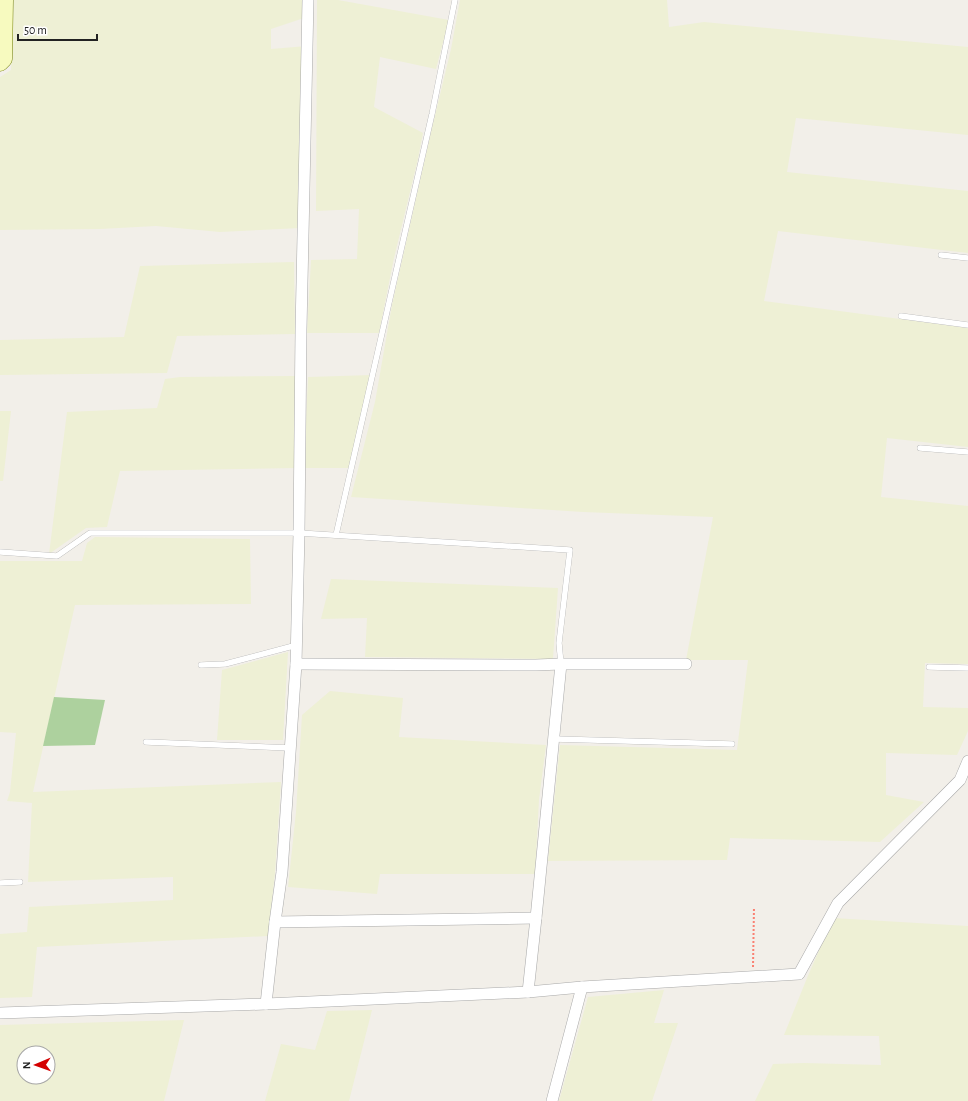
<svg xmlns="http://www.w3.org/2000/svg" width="968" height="1101" font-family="'Alegreya Sans',sans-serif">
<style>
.farmland{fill:#eef0d5;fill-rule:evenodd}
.forest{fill:#add19e}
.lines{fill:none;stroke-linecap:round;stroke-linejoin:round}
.lane-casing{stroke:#a9a9a9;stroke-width:6}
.street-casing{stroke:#a9a9a9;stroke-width:12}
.secondary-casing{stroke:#707d05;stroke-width:17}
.path{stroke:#fa8072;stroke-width:2;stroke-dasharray:2 2;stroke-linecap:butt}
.lane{stroke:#fff;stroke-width:5.5}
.street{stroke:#fff;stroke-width:11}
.secondary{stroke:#f7fabf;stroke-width:16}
</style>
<rect width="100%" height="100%" fill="#f2efe9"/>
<!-- farmland -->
<g class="farmland">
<path d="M12 0H306L307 17 271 29V49L307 46 301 228 220 232 156 226 100 229 0 230V77L11 70Z"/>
<path d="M317 0H338L449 20 436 69 380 57 374 107 423 133 418 159 394 258 379 333H307L311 260 357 259 359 209 316 211Z"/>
<path d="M460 0H667L669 27 704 22 968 47V135L796 118 787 172 968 191V253L778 231 764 301 968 328V447L887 438 881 497 968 506V664L925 663 923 707 968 708V731L957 755 886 753V795L924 802 880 842 730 838 727 860 548 861 560 745 737 750 748 660H686L713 517 583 512 351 497 375 402 392 305 431 132 451 49Z"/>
<path d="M294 262 295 334 177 336 167 373 0 375V340L124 337 140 266Z"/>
<path d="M372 375 349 468H304L308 377Z"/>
<path d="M295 376V468L120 471 107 527 86 528 49 554 67 412 157 408 165 379 180 377Z"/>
<path d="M0 411H11L3 481H0Z"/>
<path d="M95 537 250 539 251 604 75 605 33 792 281 782 275 873 268 936 37 947 32 997 0 998V934L27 932 29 907 173 900V877L28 882 32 803 7 801 10 792 16 733 0 732V561H82L87 543Z"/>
<path d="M331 579 558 588 553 659 365 657 367 618 321 619Z"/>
<path d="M288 652 283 740H217L222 670Z"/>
<path d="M330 691 403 698 399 737 546 745 539 800 535 874H380L377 894 288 887 296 812 302 715Z"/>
<path d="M833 918 968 926V1101H755L773 1064 804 1063 881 1065 879 1036 784 1035 807 978Z"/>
<path d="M664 990 654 1023H678L652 1101H559L588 997Z"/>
<path d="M372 1010 349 1101H265L281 1044 315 1050 327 1011Z"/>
<path d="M184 1020 164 1101H0V1025ZM24 1053H48V1077H24Z"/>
</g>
<!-- forest -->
<path class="forest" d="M54 697 105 700 95 745 43 746Z"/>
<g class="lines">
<!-- lane casing -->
<g class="lane-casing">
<g id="lane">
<path d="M941 255 968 258"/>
<path d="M901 316 968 325"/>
<path d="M920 448 968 452"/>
<path d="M336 535 432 114 455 0"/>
<path d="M0 552 57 556 90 533H299L570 550 559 643 561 664"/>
<path d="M201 665 225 664 297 645"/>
<path d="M929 667 968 668"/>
<path d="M554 739 732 744"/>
<path d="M146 742 290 748"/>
<path d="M0 883 20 882"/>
</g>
</g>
<!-- street casing -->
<g class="street-casing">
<g id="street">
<path d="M296 664 536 665 561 664H686"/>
<path d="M275 922 536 918"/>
<path d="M528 992 536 918 561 664"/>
<path d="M266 1004 275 922 282 872 296 664 299 533 301 330 308 0"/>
<path d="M0 1013 266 1004 528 992 582 987 799 974 838 903 960 780 968 761"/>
<path d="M552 1101 582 987"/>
</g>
</g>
<!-- secondary casing -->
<g class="secondary-casing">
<path id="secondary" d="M0 63 4 59 5 0"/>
</g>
<!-- path -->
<path class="path" d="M753 967 754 907"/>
<!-- lane -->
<use href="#lane" class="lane"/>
<!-- street -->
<use href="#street" class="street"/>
<!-- secondary -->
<use href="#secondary" class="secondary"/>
</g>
<!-- north arrow -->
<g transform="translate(36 1065) rotate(268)"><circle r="19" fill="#ffffff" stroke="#a7a7a7"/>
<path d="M0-3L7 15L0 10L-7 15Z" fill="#d40000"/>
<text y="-6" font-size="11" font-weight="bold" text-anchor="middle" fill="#222222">N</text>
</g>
<!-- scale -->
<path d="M18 34v6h79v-6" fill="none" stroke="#222222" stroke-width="2"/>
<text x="24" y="34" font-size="12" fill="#222222" stroke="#ffffff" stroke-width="3" paint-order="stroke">50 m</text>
</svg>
